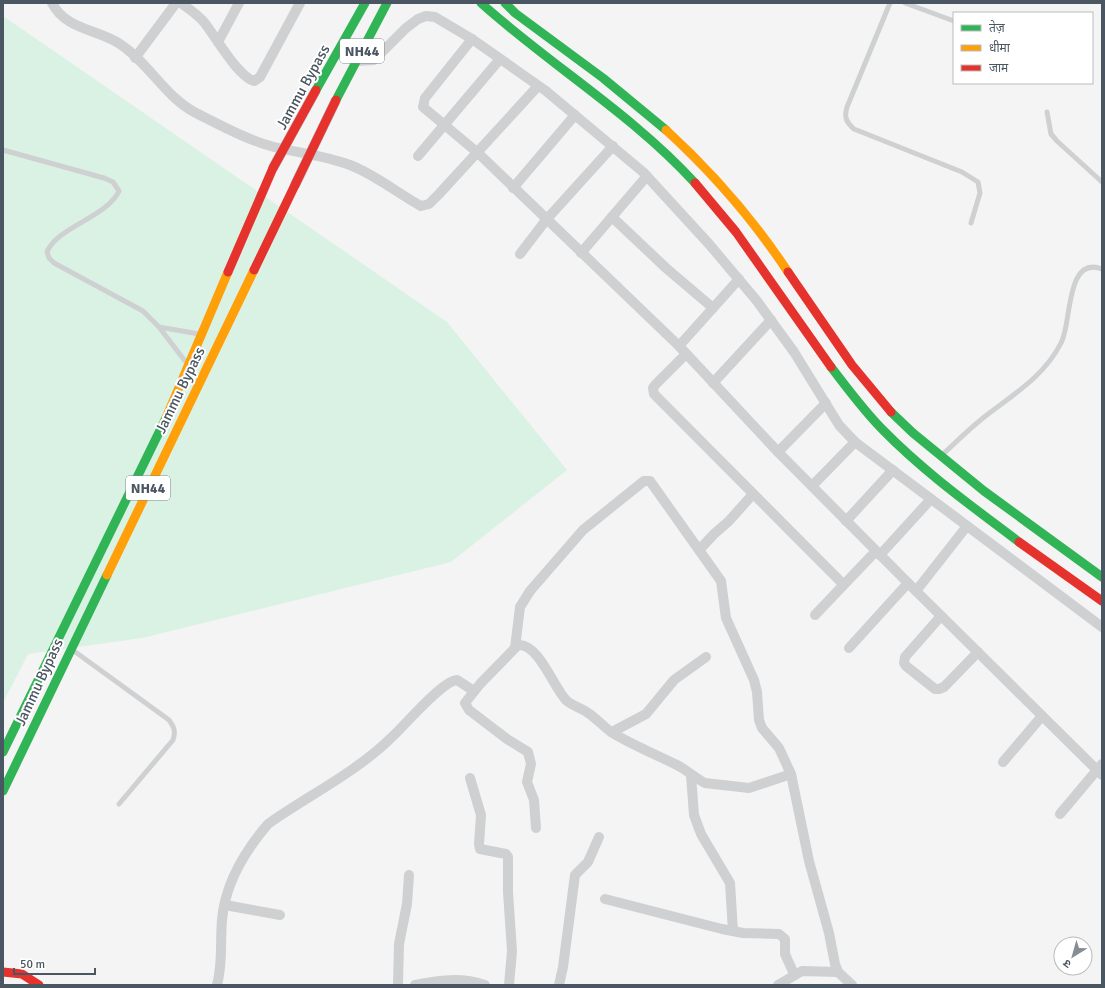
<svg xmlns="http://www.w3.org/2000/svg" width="1105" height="988" font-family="Signika,'Noto Sans Devanagari',sans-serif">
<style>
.green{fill:#d9f2e3}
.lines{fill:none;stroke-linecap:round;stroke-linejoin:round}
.lane{stroke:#ced0d2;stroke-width:5}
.street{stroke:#ced0d2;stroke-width:10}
.fast{stroke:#30b455;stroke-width:9}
.slow{stroke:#ff9f0a;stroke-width:9}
.jam{stroke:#e5322d;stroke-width:9}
.jam-bridge-casing{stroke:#b9bec3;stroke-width:10;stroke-linecap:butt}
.jam-bridge{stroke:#e5322d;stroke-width:9}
.labels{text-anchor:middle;stroke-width:4;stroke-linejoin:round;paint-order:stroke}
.shield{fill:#fff;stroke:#808990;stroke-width:1}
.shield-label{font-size:14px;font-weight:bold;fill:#4a5661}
.street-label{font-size:15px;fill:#4a5661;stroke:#fff}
</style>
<rect width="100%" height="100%" fill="#f4f4f4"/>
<!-- green -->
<path class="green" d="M3 16 447 322 567 470 451 562 142 638 28 654 3 703Z"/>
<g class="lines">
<!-- lane -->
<g class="lane">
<path d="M890 3 847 107C844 117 846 122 854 129L962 172 978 182 980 193 971 223"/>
<path d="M905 3 954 21"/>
<path d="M1047 112 1051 134 1057 141 1102 182"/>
<path d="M3 150 104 178 113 182 119 191C107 217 57 227 47 252L49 258 54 263 143 311 159 327 185 361"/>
<path d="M159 327 199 334"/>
<path d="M942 455C955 443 968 430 983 418 1011 396 1044 377 1061 343 1072 324 1065 255 1102 269"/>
<path d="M74 651 169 720C174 727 176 731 173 740L119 804"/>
</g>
<!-- street -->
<g class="street">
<path d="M52 3C66 30 97 29 120 44 149 63 165 97 196 113 220 125 247 140 274 147 299 153 326 156 350 165 376 175 397 193 421 206L429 204 439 194 538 86"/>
<path d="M181 3C189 9 197 14 203 21 215 35 237 76 254 81L260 77 300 3"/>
<path d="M472 39 425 98 423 107 478 153 679 346"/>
<path d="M218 42 239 3"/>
<path d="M135 58 176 3"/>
<path d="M357 61 374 60 406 28 418 19 426 16 435 17 472 39 546 91 643 172 709 244 757 301 794 352 839 425 855 442 1102 627"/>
<path d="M418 156 500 59"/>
<path d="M513 188 575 115"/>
<path d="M612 217 666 268 713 308"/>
<path d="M581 253 647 176"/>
<path d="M520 254 546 220 613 146"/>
<path d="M739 279 679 346 778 452 916 591"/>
<path d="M686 354 655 385 653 388 654 394 843 584"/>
<path d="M713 383 771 320"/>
<path d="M778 452 826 403"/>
<path d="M812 486 855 442"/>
<path d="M846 521 893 470"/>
<path d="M967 526 916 591 1102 775"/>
<path d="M700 549 714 534 729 521 753 494"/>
<path d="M880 555 931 499"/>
<path d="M815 615 876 551"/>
<path d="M941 616 905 657 904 663 906 666 935 689H939L944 687 978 652"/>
<path d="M515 648 520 607 530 591 583 530 644 481H650L721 581 726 618 754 680 757 692 759 720 762 728 779 748 791 774 809 861 829 933 835 964 838 972 852 985"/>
<path d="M849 648 908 583"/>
<path d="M612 732 646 714 674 680 706 657"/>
<path d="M1003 762 1042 716"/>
<path d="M691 775 694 815 701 834 730 883 733 931"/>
<path d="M470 778 481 815 479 844 480 849 506 854 508 857V892L512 951 509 985"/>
<path d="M1060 814 1102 764"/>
<path d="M536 828 534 800 527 782 531 764 528 752 507 739 469 710 465 703 480 684 518 645C539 643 554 689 567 701 573 706 581 708 588 713 596 718 603 726 611 732 632 745 655 754 677 765 687 770 695 778 705 783L749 788 791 774"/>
<path d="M605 899 722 929 743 933 779 934 785 939V954L794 974"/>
<path d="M225 905 280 915"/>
<path d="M217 985C223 963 220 943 222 920 225 884 244 852 268 824 309 795 357 772 393 736 406 724 442 681 457 680L474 691"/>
<path d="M398 985 399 944 407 904 409 875"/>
<path d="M415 985C438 980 462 977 485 985"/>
<path d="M559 985 563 967 575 875 588 862 599 837"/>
<path d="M778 985 802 971 838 972"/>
</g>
<!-- fast -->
<g class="fast">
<path d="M481 3C550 65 632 114 695 183"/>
<path d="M505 3 515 13 603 78 666 130"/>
<path d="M316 90 365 3"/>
<path d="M336 100 387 3"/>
<path d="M831 367C848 389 864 411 883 430 924 472 973 507 1019 542"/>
<path d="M891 412 913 433 984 491 1102 577"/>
<path d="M3 752 166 418"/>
<path d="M3 791 107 575"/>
</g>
<!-- slow -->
<g class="slow">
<path d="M666 130C713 173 753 219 788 272"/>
<path d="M166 418 228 272"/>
<path d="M107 575 254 270"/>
</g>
<!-- jam -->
<g class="jam">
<path d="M695 183 736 232 831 367"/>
<path d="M254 270 295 185"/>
<path d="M228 272 273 168"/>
<path d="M788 272 852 365 891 412"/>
<path d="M1019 542 1102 601"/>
<path d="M3 972 22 974 39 985"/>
</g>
<!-- jam-bridge casing -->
<g class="jam-bridge-casing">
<g id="jam-bridge">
<path d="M273 168 316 90"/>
<path d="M295 185 336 100"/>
</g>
</g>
<!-- jam-bridge -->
<use href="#jam-bridge" class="jam-bridge"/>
</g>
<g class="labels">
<!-- shield labels -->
<g class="shield">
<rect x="340" y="39" width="44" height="24" rx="3"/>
<rect x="126" y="476" width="44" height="24" rx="3"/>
</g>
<g class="shield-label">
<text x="362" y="56">NH44</text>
<text x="148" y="493">NH44</text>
</g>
<!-- street labels -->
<g class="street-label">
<text transform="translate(303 87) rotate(-61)" y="5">Jammu Bypass</text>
<text transform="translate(180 390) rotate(-64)" y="5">Jammu Bypass</text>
<text transform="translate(39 682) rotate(-65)" y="5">Jammu Bypass</text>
</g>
</g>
<!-- border -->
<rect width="1105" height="988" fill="none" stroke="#4a5661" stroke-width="8"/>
<!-- legend -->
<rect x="953" y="12" width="140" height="72" fill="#ffffff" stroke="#b7bbc0"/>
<rect x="961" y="25" width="20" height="6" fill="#30b455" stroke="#b7bbc0"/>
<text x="989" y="32" font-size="12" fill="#4a5661">तेज़</text>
<rect x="961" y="45" width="20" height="6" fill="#ff9f0a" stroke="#b7bbc0"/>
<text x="989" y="52" font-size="12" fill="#4a5661">धीमा</text>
<rect x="961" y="65" width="20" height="6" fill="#e5322d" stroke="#b7bbc0"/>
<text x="989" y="72" font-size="12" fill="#4a5661">जाम</text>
<!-- north arrow -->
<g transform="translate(1073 956) rotate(217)"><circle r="19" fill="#ffffff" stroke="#b7bbc0"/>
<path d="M0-3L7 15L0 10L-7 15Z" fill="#868d94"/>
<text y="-6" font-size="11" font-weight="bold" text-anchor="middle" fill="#4a5661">उ</text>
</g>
<!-- scale -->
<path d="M14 968v6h81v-6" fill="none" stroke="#4a5661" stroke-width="2"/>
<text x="20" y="968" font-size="12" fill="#4a5661" stroke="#ffffff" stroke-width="3" paint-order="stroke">50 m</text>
</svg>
